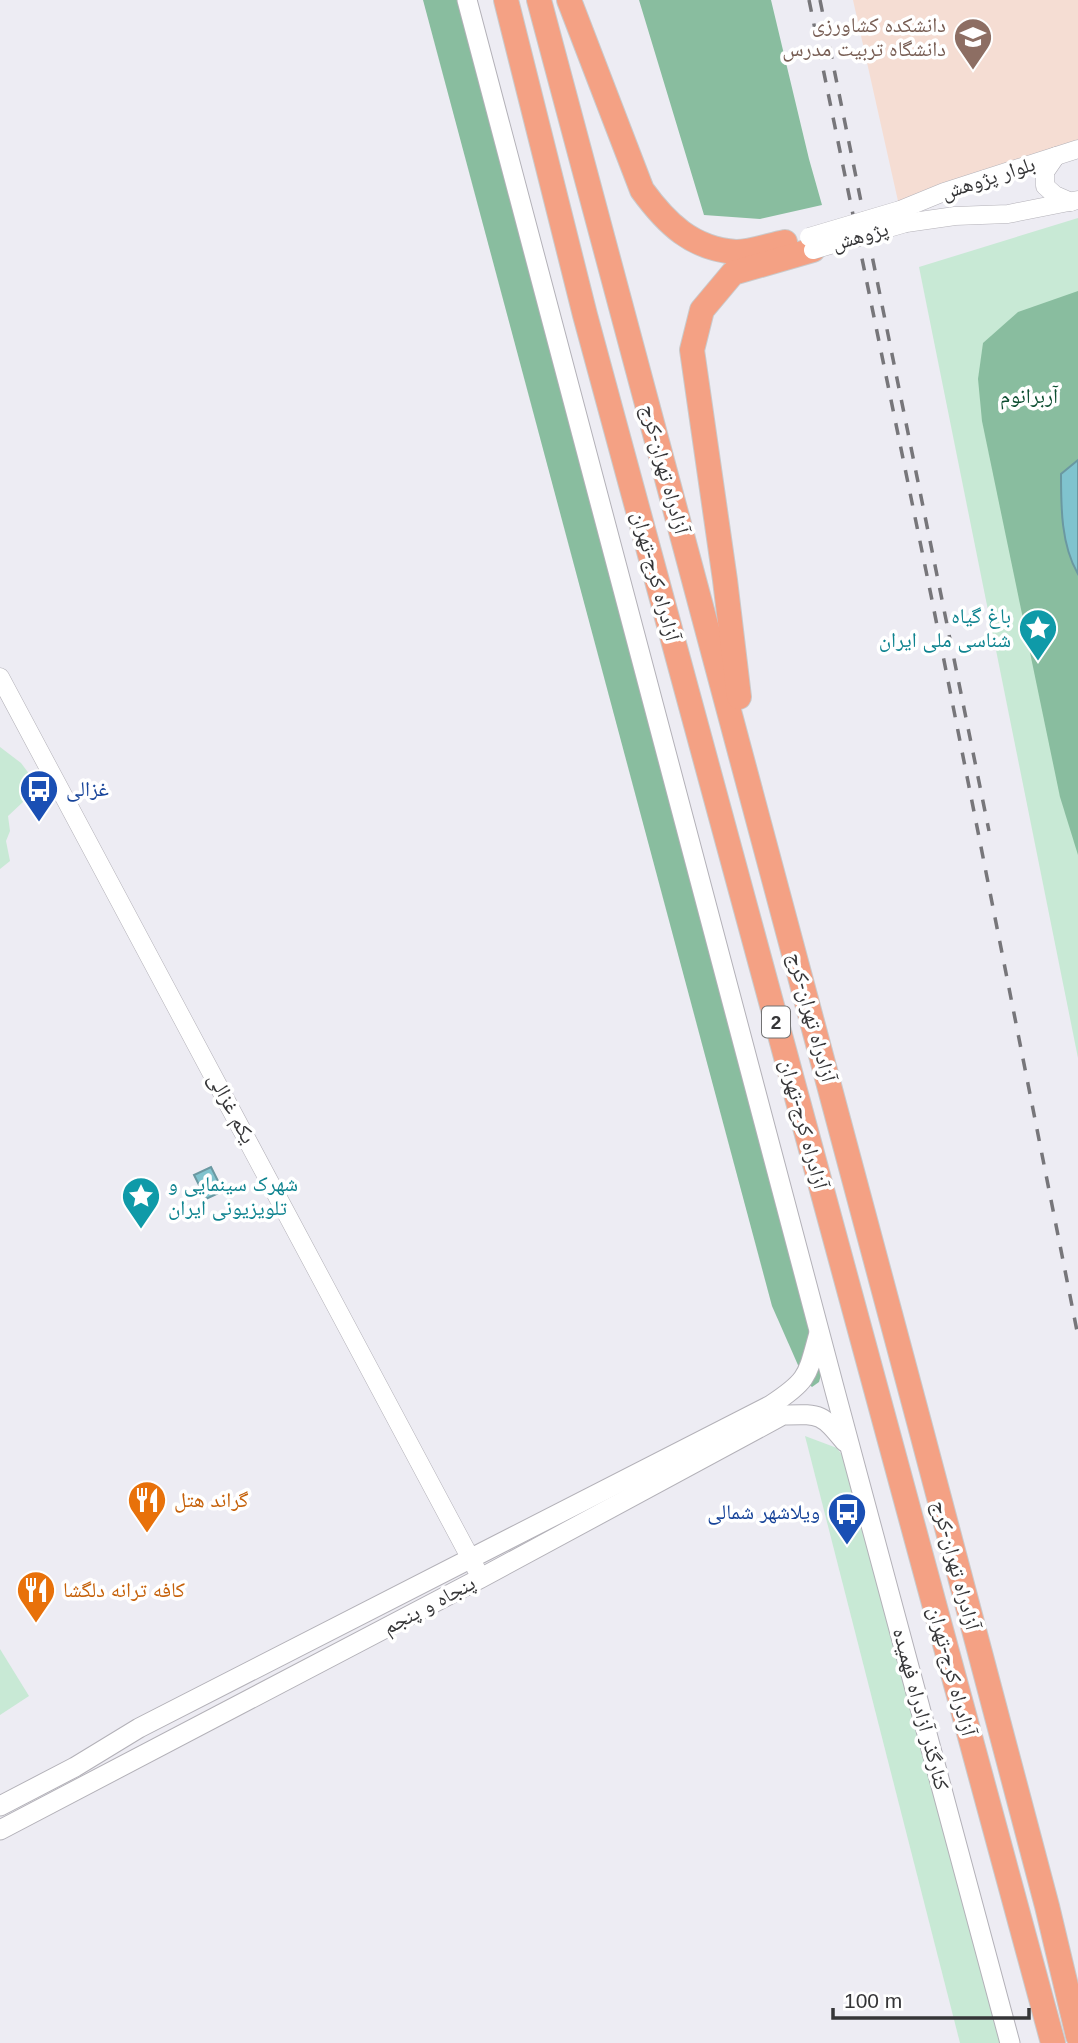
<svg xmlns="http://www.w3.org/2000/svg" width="1078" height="2043" font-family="Arial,'Noto Naskh Arabic',sans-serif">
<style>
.education{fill:#f5ddd3}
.green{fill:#c8e9d5}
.forest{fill:#89bd9f}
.water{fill:#80c3ce;stroke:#6a98a1;stroke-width:2}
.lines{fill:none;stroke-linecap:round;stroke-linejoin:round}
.tertiary-casing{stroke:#b3b1b8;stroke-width:19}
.secondary-casing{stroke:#b3b1b8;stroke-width:21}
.motorway-casing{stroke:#cacacb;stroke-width:26}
.tertiary{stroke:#fff;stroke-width:18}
.secondary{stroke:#fff;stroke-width:19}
.motorway{stroke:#f4a184;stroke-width:24}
.rail{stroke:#77767a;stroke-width:3.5;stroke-dasharray:12 12;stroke-linecap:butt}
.tertiary-bridge-casing{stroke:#b3b1b8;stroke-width:19;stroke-linecap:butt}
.tertiary-bridge{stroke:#fff;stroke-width:18}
.labels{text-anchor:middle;stroke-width:7;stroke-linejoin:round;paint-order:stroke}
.shield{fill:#fff;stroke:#727273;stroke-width:2}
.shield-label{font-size:19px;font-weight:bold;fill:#353537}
.education-label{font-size:21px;fill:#785e54;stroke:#fff;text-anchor:end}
.street-label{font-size:21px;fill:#353537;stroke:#fff}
.park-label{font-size:21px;fill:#0d4e31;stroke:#fff}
.culture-label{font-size:21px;fill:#0d838f;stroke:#fff;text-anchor:end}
.transit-label{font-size:21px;fill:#164399;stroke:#fff;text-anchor:start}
.food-label{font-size:21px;fill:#c56008;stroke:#fff;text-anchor:start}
</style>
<rect width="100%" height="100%" fill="#edecf3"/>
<!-- education -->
<path class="education" d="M853 0H1078V141L900 210Z"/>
<!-- green -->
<g class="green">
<path d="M1078 218V1058L919 267Z"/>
<path d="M0 747 21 763 39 787 8 816 10 831 6 841 10 861 0 869Z"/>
<path d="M805 1436 837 1448 844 1458 1001 2043H960Z"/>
<path d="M0 1649 29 1696 0 1715Z"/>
</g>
<!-- forest -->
<g class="forest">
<path d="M423 0H459L821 1375 819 1382 812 1387 805 1381 772 1306Z"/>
<path d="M639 0H771L809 159 822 205 760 219 704 215Z"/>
<path d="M1078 291V855L1060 797 982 421 978 379 983 343 1018 312Z"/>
</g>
<!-- water -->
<g class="water">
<path d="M1078 460V574C1061 545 1061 507 1061 474Z"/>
<path d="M211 1167 223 1191 206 1199 194 1175Z"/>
</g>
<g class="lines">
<!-- tertiary casing -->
<g class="tertiary-casing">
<g id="tertiary">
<path d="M1056 156 1045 172V186L1055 195 1071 202"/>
<path d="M900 210 944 192 1078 149"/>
<path d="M906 223 955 216 1008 214 1078 200"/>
<path d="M0 677 481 1578"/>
</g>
</g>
<!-- secondary casing -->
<g class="secondary-casing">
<g id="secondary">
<path d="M467 0 835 1391 1010 2043"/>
<path d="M0 1806 75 1767 139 1728 771 1405C809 1380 807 1376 819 1333"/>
<path d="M0 1830 481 1578 783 1415C821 1414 821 1413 845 1442"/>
</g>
</g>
<!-- motorway casing -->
<g class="motorway-casing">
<g id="motorway">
<path d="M506 0 585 315 1053 2043"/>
<path d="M539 0 919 1422 1047 1906 1078 2036"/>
<path d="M569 0 642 190C666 223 692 249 736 252 751 252 770 245 785 242"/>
<path d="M739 697 725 580 692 350 702 310 733 273 813 250"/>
</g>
</g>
<!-- tertiary -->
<use href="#tertiary" class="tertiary"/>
<!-- secondary -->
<use href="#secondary" class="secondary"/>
<!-- motorway -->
<use href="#motorway" class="motorway"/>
<!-- rail -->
<g class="rail">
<path d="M809 0 932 600 1078 1336"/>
<path d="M820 0 989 831"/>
</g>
<!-- tertiary-bridge casing -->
<g class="tertiary-bridge-casing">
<g id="tertiary-bridge">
<path d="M809 237 900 210"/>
<path d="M813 250 906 223"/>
</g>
</g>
<!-- tertiary-bridge -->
<use href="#tertiary-bridge" class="tertiary-bridge"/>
</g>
<!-- icons -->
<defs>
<g id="university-pin" transform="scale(2.0125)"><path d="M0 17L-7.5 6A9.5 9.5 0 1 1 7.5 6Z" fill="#8d6e63" stroke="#fff"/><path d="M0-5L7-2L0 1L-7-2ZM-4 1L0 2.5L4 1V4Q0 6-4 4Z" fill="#fff"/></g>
<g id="sight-pin" transform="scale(2.0125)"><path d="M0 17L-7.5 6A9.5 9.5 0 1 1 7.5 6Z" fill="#0f9aa8" stroke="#fff"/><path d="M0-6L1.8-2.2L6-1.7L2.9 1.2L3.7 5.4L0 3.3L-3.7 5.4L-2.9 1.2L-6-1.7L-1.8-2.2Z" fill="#fff"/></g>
<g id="bus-pin" transform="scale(2.0125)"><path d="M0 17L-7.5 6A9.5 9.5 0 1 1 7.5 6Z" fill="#1a4fb4" stroke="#fff"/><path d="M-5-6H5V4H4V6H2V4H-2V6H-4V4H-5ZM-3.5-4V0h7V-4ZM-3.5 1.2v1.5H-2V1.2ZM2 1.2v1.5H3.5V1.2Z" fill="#fff"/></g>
<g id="restaurant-pin" transform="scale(2.0125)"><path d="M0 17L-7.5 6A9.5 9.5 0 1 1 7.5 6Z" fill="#e8710a" stroke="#fff"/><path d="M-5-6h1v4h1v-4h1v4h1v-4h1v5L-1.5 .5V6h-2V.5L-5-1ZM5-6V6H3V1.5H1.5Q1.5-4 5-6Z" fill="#fff"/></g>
</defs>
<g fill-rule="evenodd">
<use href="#university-pin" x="973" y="37"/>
<use href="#sight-pin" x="1038" y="628"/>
<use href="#bus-pin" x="39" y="789"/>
<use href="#sight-pin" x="141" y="1196"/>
<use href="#restaurant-pin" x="147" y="1500"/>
<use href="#bus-pin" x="847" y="1512"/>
<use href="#restaurant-pin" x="36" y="1590"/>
</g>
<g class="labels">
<!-- shield labels -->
<rect class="shield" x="762" y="1006.5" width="28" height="31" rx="5"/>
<g class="shield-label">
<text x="776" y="1029">2</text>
</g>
<!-- education labels -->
<g class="education-label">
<text x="946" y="32">دانشکده کشاورزی<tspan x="946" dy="24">دانشگاه تربیت مدرس</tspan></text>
</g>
<!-- street labels -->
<g class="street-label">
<text transform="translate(988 178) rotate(-18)" y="7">بلوار پژوهش</text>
<text transform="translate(860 236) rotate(-16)" y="7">پژوهش</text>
<text transform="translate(665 469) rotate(75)" y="7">آزادراه تهران-کرج</text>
<text transform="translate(656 576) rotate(75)" y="7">آزادراه کرج-تهران</text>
<text transform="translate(812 1017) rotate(75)" y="7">آزادراه تهران-کرج</text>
<text transform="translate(232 1108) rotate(62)" y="7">یکم غزالی</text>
<text transform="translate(804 1124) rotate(75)" y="7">آزادراه کرج-تهران</text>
<text transform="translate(956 1565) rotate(75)" y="7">آزادراه تهران-کرج</text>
<text transform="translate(429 1605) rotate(-28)" y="7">پنجاه و پنجم</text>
<text transform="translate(952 1671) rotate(75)" y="7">آزادراه کرج-تهران</text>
<text transform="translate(921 1709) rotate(75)" y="7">کنارگذر آزادراه فهمیده</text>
</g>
<!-- park labels -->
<g class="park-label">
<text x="1029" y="403">آربرانوم</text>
</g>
<!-- culture labels -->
<g class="culture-label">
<text x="1011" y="623">باغ گیاه‌<tspan x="1011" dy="24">شناسی ملی ایران</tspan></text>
<text x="168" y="1191" text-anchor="start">شهرک سینمایی و<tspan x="168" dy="24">تلویزیونی ایران</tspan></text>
</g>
<!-- transit labels -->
<g class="transit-label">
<text x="66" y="796">غزالی</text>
<text x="820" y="1519" text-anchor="end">ویلاشهر شمالی</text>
</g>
<!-- food labels -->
<g class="food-label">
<text x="174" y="1507">گراند هتل</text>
<text x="63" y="1597">کافه ترانه دلگشا</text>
</g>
</g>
<!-- scale -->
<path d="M833 2008v10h196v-10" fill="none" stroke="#353537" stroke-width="3.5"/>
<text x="844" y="2008" font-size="21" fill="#353537" stroke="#ffffff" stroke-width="5" paint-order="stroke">100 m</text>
</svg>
